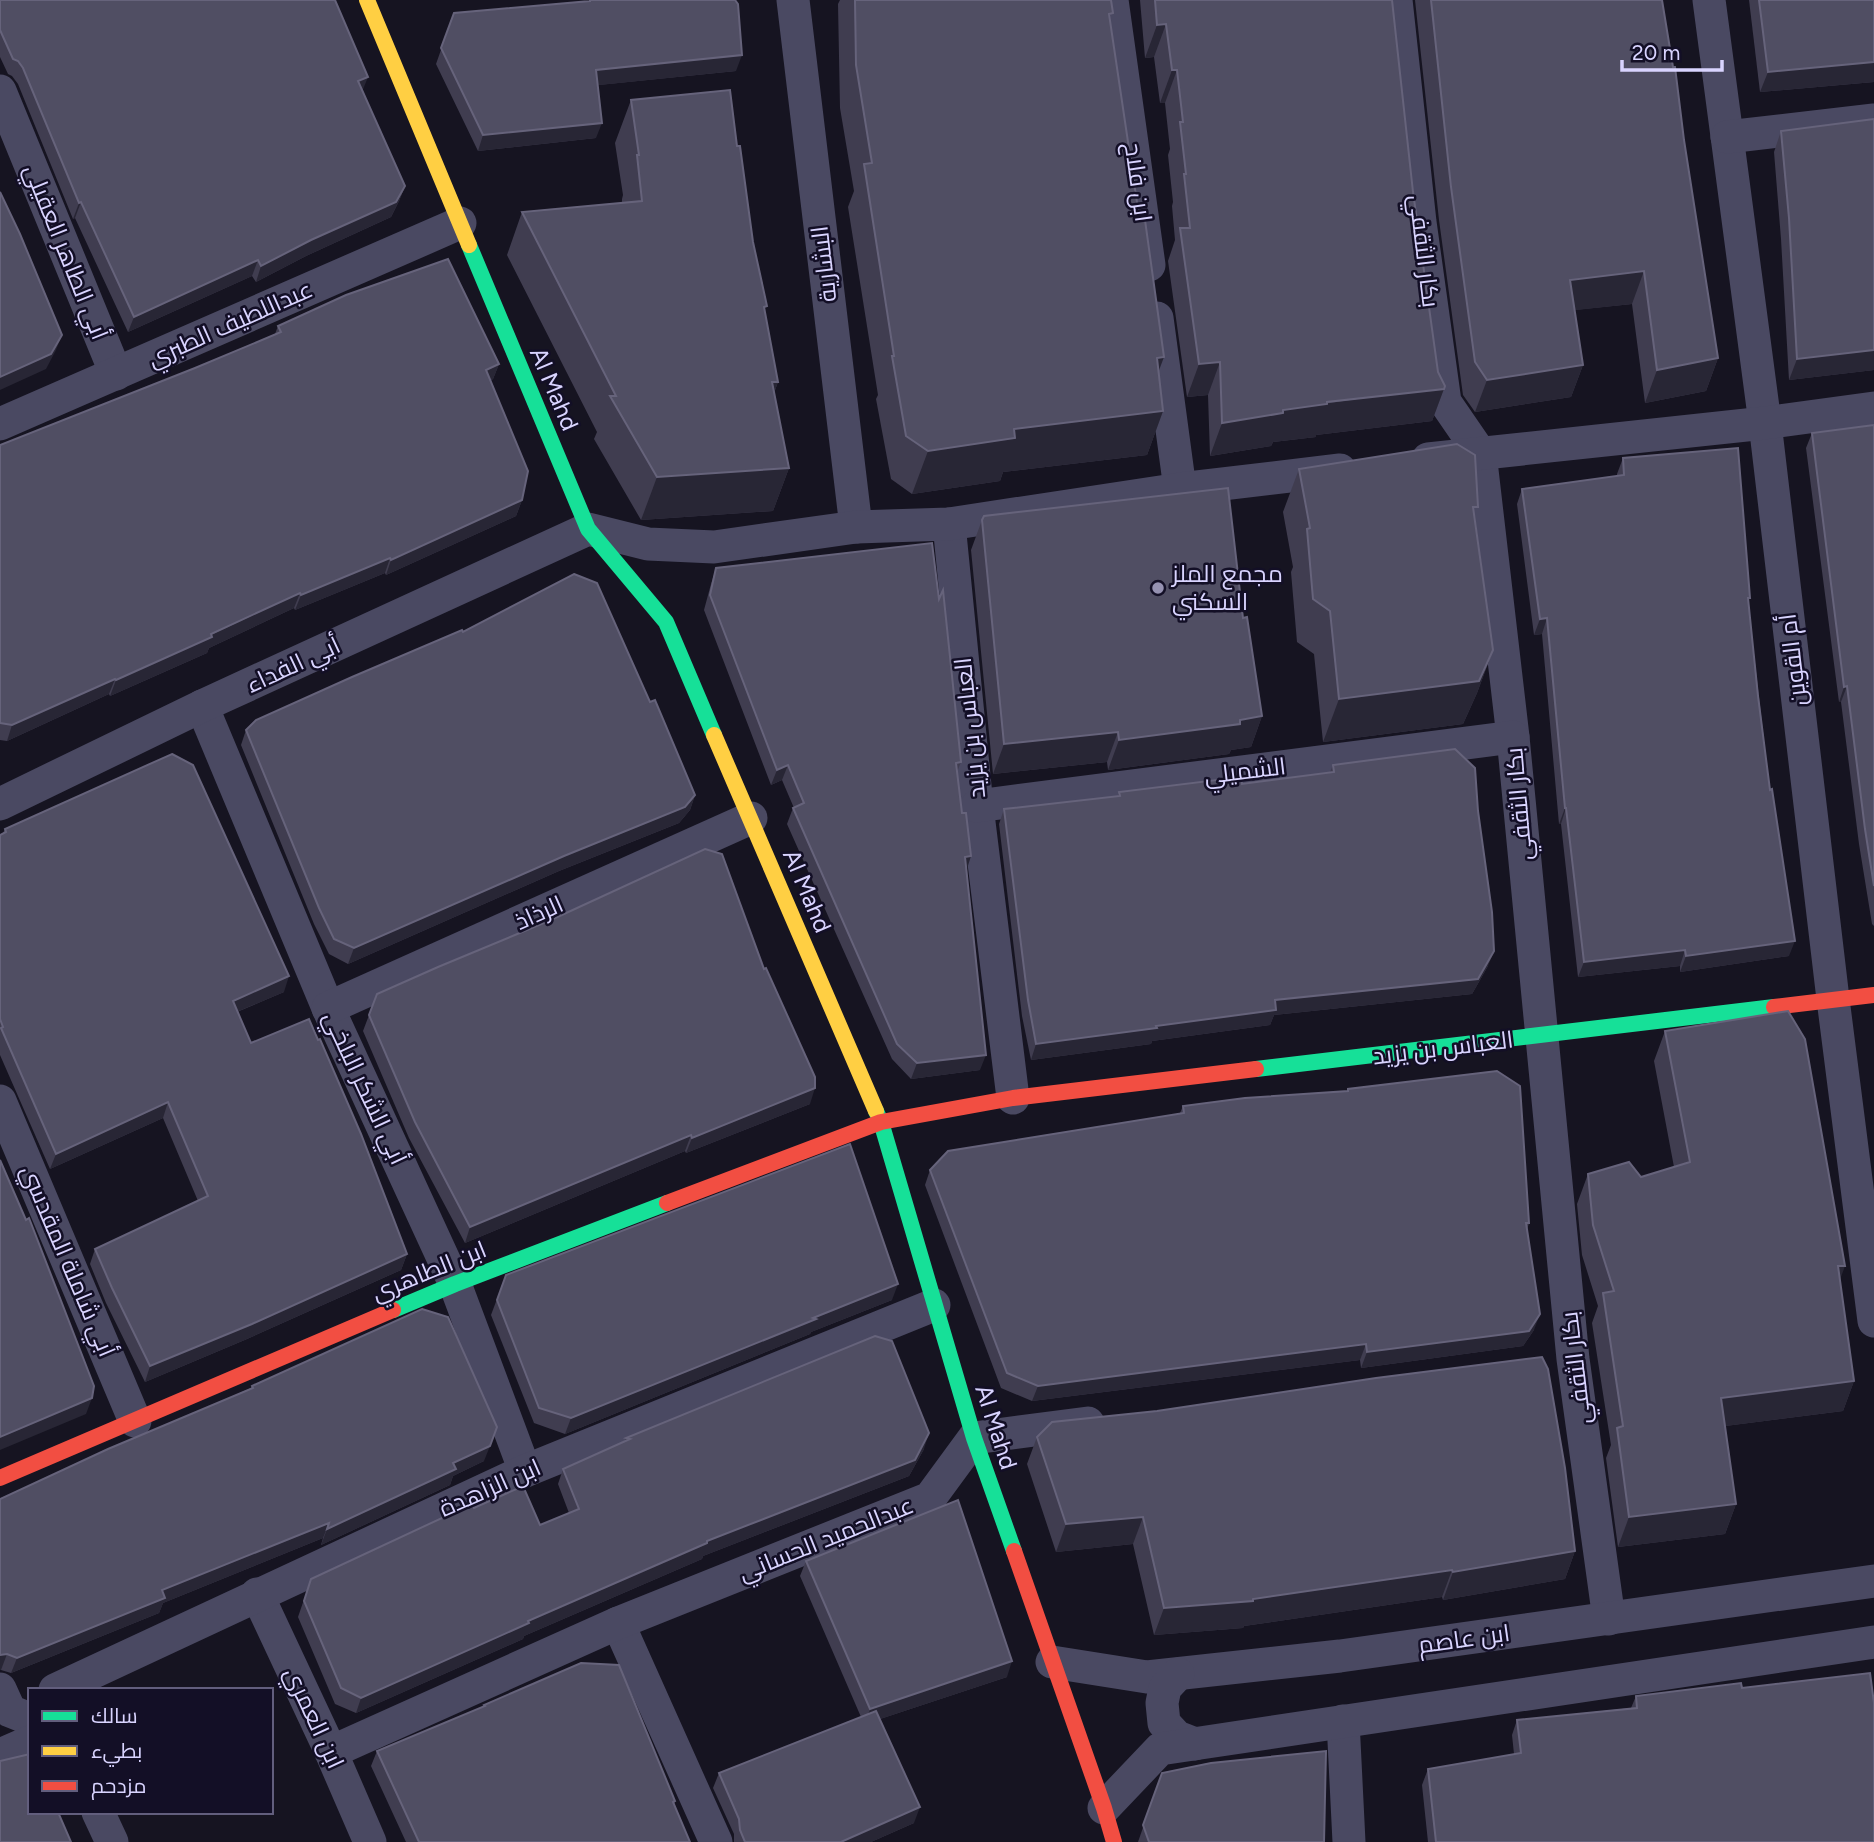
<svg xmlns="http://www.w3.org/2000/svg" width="1874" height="1842" font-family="Figtree,Cairo,sans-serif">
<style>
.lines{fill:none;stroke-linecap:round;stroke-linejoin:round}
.street{stroke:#4a4962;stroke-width:33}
.fast{stroke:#16e098;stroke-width:16}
.slow{stroke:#ffcf43;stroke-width:16}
.jam{stroke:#f24e42;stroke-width:16}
.wall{fill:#403d50}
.shaded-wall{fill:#282635}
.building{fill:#504e63;stroke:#66637b;stroke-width:2}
.poi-dot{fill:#9591b1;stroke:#130f26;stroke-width:2.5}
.labels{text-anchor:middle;stroke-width:5;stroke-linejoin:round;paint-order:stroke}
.street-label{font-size:24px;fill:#d9d4ff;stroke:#130f26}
.poi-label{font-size:24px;fill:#d9d4ff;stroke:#130f26;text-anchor:start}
</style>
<rect width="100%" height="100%" fill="#161421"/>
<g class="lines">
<!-- street -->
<g class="street">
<path d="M793 0 856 527"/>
<path d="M1112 0 1149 265"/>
<path d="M1396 0 1420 222 1445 402 1480 453 1513 737 1573 1359 1609 1619"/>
<path d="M1709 0 1765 423 1833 999 1874 1321"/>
<path d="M0 91 116 374"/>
<path d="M1727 137 1874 120"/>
<path d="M1157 318 1180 489"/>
<path d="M0 424 460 223"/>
<path d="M1428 459 1765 423 1874 408"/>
<path d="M949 524 977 806 1013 1098"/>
<path d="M202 706 328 1008 455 1284 525 1471"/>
<path d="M0 804 202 706 588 529 648 544 714 547 856 527 949 524 1180 489 1340 470"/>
<path d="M977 806 1513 737"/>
<path d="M328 1008 751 818"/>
<path d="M0 1101 135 1421"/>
<path d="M257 1594 331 1752 370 1842"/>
<path d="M618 1623 716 1842"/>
<path d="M1052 1662 1147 1677 1340 1656 1874 1581"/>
<path d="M1178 1674 1165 1688 1162 1703 1164 1723 1177 1737 1195 1744"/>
<path d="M0 1689 10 1711 30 1719"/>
<path d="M55 1690 525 1471 934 1305"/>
<path d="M1343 1721 1349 1842"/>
<path d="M331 1752 618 1623 930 1498 974 1438 1088 1423"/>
<path d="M0 1755 30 1742"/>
<path d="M1104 1808 1160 1749 1874 1642"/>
<path d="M98 1812 112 1842"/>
</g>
<!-- fast -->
<g class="fast">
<path d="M469 245 588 529 666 622 714 735"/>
<path d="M1256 1069 1774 1007"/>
<path d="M876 1111 881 1122 974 1438 1014 1551"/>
<path d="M393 1310 455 1284 667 1203"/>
</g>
<!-- slow -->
<g class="slow">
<path d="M367 0 469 245"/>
<path d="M714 735 876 1111"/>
</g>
<!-- jam -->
<g class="jam">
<path d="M1774 1007 1874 995"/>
<path d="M667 1203 881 1122 1013 1098 1256 1069"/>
<path d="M0 1478 393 1310"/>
<path d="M1014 1551 1104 1808 1114 1842"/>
</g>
</g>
<!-- wall -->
<g class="wall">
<path d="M0 0 363 92 405 186 399 201 391 217 306 256 256 282 252 276 128 332 75 218 73 219 18 84 12 76 8 74 0 57Z"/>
<path d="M589 0H735L736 71 598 85 596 138 478 151 436 64 454 13 589 1Z"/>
<path d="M840 0H1111L1110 20 1163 411 1147 455 1003 472 1000 481 912 494 891 479 876 399 878 395 848 207 854 191 840 108 838 4Z"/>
<path d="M1140 0H1392L1413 192 1438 372 1445 386 1432 421 1316 435V437L1273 442 1271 446 1210 456 1208 395 1187 397 1168 261 1175 240 1172 206 1173 202 1168 155 1170 149 1165 103H1160L1154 57 1145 58Z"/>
<path d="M1415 0H1662L1718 358 1706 391 1645 403 1632 304 1574 310 1583 365 1571 397 1475 412 1463 395 1439 220Z"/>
<path d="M1749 0H1874V82L1760 92Z"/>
<path d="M631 100 737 146 765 312 778 382 774 393 789 468 773 511 641 520 594 439 597 432 507 255 522 212 622 203V199L623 195 615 143Z"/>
<path d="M1781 131 1874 370 1789 380 1781 239 1774 152Z"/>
<path d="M278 326 499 364 493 379 490 381 522 500 516 516 386 575 385 573 295 610 294 608 209 648 207 653 110 696 109 694 7 741 0 740V445L195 368 275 334Z"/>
<path d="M1874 425V926L1872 924 1859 844 1841 702H1839L1806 448 1812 433Z"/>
<path d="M1623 458 1748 602 1789 956 1680 972V966L1578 977 1561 824H1559L1542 634 1534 635 1517 504 1522 489 1617 476V474Z"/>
<path d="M1299 469 1475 516 1493 650 1477 693 1463 724 1323 742 1314 654 1297 642 1291 572 1293 567 1283 512Z"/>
<path d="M982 520 1243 618 1262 716 1251 747 1231 750 1229 754 1108 770 1107 762 993 774 971 550Z"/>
<path d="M716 568 939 599 961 762 957 772 967 869 980 1070 911 1079 892 1059 787 824 793 808H794L782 780 771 785 704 610 711 584Z"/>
<path d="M463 632 650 702 695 795 690 810 679 823 559 871 348 964 329 954 314 924 241 745 246 730Z"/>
<path d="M1333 765 1488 966 1472 994 1274 1015 1270 1025 1152 1041 1151 1044 1031 1060 1022 1016 999 824 1004 809 1118 796 1119 792 1242 784 1330 772Z"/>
<path d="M5 829 284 992 237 1012 251 1043 407 1254 401 1270 247 1339 145 1382 106 1303 90 1264 95 1249 198 1201 163 1118 50 1169 0 1055V835L3 833Z"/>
<path d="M377 994 810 1104 686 1153 685 1151 465 1243 409 1138 363 1031Z"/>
<path d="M1665 1031 1840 1279 1854 1381 1843 1411 1725 1426 1736 1504 1725 1534 1618 1547 1606 1458 1611 1445 1592 1323 1598 1306 1582 1255 1577 1204 1588 1174 1641 1177 1674 1167 1654 1061Z"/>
<path d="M1348 1089 1529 1223 1527 1230 1534 1330 1523 1346 1361 1368 1360 1360 1032 1401 1001 1388 925 1185 930 1170 1180 1113 1183 1106 1347 1091Z"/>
<path d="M506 1275 892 1300 811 1332 810 1334 565 1434 534 1423 491 1315Z"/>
<path d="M252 1386 484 1461 453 1476 450 1485 321 1545 323 1538 163 1603 159 1613 11 1673 1 1670 0 1499 251 1388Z"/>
<path d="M1037 1437 1575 1551 1565 1579 1443 1600 1442 1597 1244 1626 1243 1628 1154 1635 1133 1544 1056 1552 1027 1464Z"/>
<path d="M626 1438 924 1449 909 1476 703 1556 702 1559 524 1636 523 1639 356 1713 335 1704 298 1617 311 1579 474 1508 540 1525 569 1513 558 1484 563 1469 624 1442Z"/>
<path d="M806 1561 1007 1677 880 1719 914 1823 871 1842H734V1834L713 1788 719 1773 861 1717 800 1576Z"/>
<path d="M1742 1688 1874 1842H1428L1422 1785 1428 1769 1514 1754 1512 1735 1517 1720 1631 1708 1636 1696Z"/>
<path d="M484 1705 675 1801 674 1805 690 1842H406L371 1766 377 1751 483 1707Z"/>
<path d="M1162 1773 1324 1842H1138Z"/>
</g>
<!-- shaded-wall -->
<g class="shaded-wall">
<path d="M1166 24 1154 57 1145 58 1157 25Z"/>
<path d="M742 55 736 71 590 86 596 70Z"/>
<path d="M1874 62V82L1760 92 1768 72Z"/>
<path d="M1172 70H1177L1165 103H1160Z"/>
<path d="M368 77 362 92 358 81Z"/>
<path d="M602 123 596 138 478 151 483 135Z"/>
<path d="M405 186 399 201 391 217 306 256 256 282 261 266Z"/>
<path d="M81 202 75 218 73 219 79 203Z"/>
<path d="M258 260 252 276 128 332 134 317Z"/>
<path d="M1644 271 1632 304 1558 312 1570 280Z"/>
<path d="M62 335 56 350 46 369 0 390V377Z"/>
<path d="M1874 350V370L1789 380 1797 359Z"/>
<path d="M1164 357 1148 400 1157 358Z"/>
<path d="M1718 358 1706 391 1645 403 1657 370Z"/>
<path d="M1220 362 1208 395 1187 397 1199 364Z"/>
<path d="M499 364 493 379 480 385 486 370Z"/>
<path d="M1583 365 1571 397 1475 412 1487 380Z"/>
<path d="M772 382H778L762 425Z"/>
<path d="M1445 386 1432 421 1316 435V437L1273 442 1271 446 1210 456 1222 423 1283 410Z"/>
<path d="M1163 411 1147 455 1003 472 1000 481 912 494 928 451 1014 429Z"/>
<path d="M789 468 773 511 641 520 657 477Z"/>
<path d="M522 500 516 516 386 575 391 560Z"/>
<path d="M390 558 385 573 295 610 301 595Z"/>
<path d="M300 593 294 608 209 648 207 653 110 696 116 680Z"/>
<path d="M1547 618 1542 634 1534 635 1540 619Z"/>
<path d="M1493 650 1477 693 1463 724 1323 742 1339 699Z"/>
<path d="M115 679 109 694 7 741 12 725Z"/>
<path d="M1847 686 1841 702H1839L1844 687Z"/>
<path d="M1262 716 1251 747 1231 750 1229 754 1108 770 1119 740Z"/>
<path d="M1118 732 1107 762 993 774 1004 744Z"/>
<path d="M788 765 782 780 771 785 777 770Z"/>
<path d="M695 795 690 810 679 823 559 871 348 964 354 948 564 856Z"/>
<path d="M1565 808H1566L1561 824H1559Z"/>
<path d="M971 856 966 872 965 857Z"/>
<path d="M1795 941 1789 956 1680 972 1686 956Z"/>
<path d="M1685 950 1680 966 1578 977 1584 962Z"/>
<path d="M1494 951 1488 966 1472 994 1274 1015 1270 1025 1152 1041 1151 1044 1031 1060 1036 1044 1156 1026Z"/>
<path d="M289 976 284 992 227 1016 233 1001Z"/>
<path d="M986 1055 980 1070 911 1079 917 1063Z"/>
<path d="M815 1088 810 1104 686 1153 692 1138Z"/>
<path d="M168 1102 163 1118 50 1169 56 1154Z"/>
<path d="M691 1135 685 1151 465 1243 470 1227Z"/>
<path d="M407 1254 401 1270 247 1339 145 1382 150 1366Z"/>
<path d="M1838 1266H1845L1834 1296Z"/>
<path d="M898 1284 892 1300 811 1332 810 1334 565 1434 571 1418 813 1318Z"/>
<path d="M1540 1314 1534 1330 1523 1346 1361 1368 1367 1352Z"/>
<path d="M1366 1344 1360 1360 1032 1401 1038 1386Z"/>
<path d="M1854 1381 1843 1411 1710 1428 1721 1398Z"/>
<path d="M92 1398 86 1414 0 1450V1437Z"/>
<path d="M929 1433 924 1449 909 1476 703 1556 702 1559 524 1636 523 1639 356 1713 361 1698 528 1621 707 1541Z"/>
<path d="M490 1446 484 1461 453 1476 450 1485 321 1545 327 1529 453 1463Z"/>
<path d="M1736 1504 1725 1534 1618 1547 1629 1517Z"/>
<path d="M1143 1517 1133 1544 1056 1552 1066 1524Z"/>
<path d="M329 1523 323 1538 163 1603 159 1613 11 1673 17 1658 162 1590Z"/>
<path d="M1575 1551 1565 1579 1443 1600 1453 1572Z"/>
<path d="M1452 1570 1442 1597 1244 1626 1243 1628 1154 1635 1164 1608 1253 1599Z"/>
<path d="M7 1654 1 1670H0V1655Z"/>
<path d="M1012 1661 1007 1677 865 1724 870 1709Z"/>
<path d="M920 1807 914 1823 871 1842H841Z"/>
</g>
<!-- building -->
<g class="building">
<path d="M0 0H335L368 77 358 81 405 186 396 202 311 240 261 266 258 260 134 317 81 202 79 203 23 68 18 61 13 59 0 30Z"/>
<path d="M590 0H735L738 4 742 55 596 70 602 123 483 135 441 48 454 13 590 1Z"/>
<path d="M855 0H1111L1113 13 1109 14 1139 216 1141 220H1145L1164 357 1157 358 1163 411 1014 429 1015 438 928 451 906 436 892 356H894L864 164 872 163 856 65Z"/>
<path d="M1155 0H1392L1413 192 1438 372 1445 386 1444 389 1327 402V404L1283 410V413L1222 423 1220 362 1199 364 1180 228H1190L1184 174H1186L1180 122H1183L1177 70H1172L1166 24 1157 25Z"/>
<path d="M1431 0H1662L1673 67H1675L1684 140 1718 358 1657 370 1644 271 1570 280 1583 365 1487 380 1475 362 1451 187Z"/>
<path d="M1759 0H1874V62L1768 72Z"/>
<path d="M730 90 737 146H740L753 242 767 306 764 307 778 382H772L789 468 657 477 610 396H616L522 212 642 201 637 155H639L631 100Z"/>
<path d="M1874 119V350L1797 359 1789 218 1781 131Z"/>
<path d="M0 192 20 234 62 335 51 354 0 377Z"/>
<path d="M448 259 499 364 486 370 528 471 522 500 391 560 390 558 301 595 300 593 211 634 212 637 116 680 115 679 12 725 0 723V445L195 368 281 332 278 326 346 295Z"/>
<path d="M1874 425V886L1865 829 1847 686 1844 687 1812 433Z"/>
<path d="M1457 444 1475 455 1478 507H1473L1493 650 1479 681 1339 699 1330 611 1313 599 1307 529 1310 528 1299 469Z"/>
<path d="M1738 448 1750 598H1748L1758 696 1770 790 1772 789 1795 941 1686 956 1685 950 1584 962 1566 808H1565L1547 618 1540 619 1522 489 1624 475 1623 458Z"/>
<path d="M1228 488 1243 618 1247 617 1262 716 1240 720V724L1119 740 1118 732 1004 744 982 520 984 516Z"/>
<path d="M932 543 939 599 943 590 961 762 956 763 962 813H966L971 856 965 857 986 1055 917 1063 897 1044 793 808 804 803 788 765 777 770 710 595 716 568Z"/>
<path d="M574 574 597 583 650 702 655 700 695 795 685 807 564 856 354 948 334 939 319 908 246 730 256 720 352 677 462 630 463 632Z"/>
<path d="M1455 749 1475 768 1478 811 1492 912 1494 951 1478 979 1275 1000 1276 1010 1156 1026 1157 1028 1036 1044 1028 1000 1004 809 1120 796 1119 792 1241 777 1242 784 1334 772 1333 765Z"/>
<path d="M172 754 193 765 289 976 233 1001 251 1043 309 1019 318 1040 320 1039 361 1134 407 1254 252 1324 150 1366 112 1288 95 1249 208 1196 168 1102 56 1154 1 1028 3 1027 0 1019V835L6 832 5 829Z"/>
<path d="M705 849 722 854 764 969 766 968 815 1077V1088L692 1138 691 1135 470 1227 415 1122 369 1015 377 994 438 967 551 920Z"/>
<path d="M1788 1011 1805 1039 1845 1266H1838L1854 1381 1721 1398 1736 1504 1629 1517 1617 1428 1623 1426 1603 1293 1614 1291 1593 1225 1588 1174 1629 1162 1641 1177 1690 1162 1665 1031Z"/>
<path d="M1497 1071 1520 1086 1529 1223H1526L1540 1314 1529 1331 1367 1352 1366 1344 1038 1386 1007 1373 930 1170 948 1151 1184 1113 1183 1106 1245 1098 1348 1091V1089Z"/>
<path d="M850 1144 898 1284 813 1318 816 1319 571 1418 539 1408 497 1300 506 1275Z"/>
<path d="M0 1160 26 1220 29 1218 94 1386 92 1398 0 1437Z"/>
<path d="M422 1309 448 1317 497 1427 490 1446 453 1463 456 1469 327 1529 329 1523 162 1590 165 1598 17 1658 7 1654 0 1655V1499L108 1449 253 1388 252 1386Z"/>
<path d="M875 1336 892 1341 929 1433 915 1460 707 1541V1543L528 1621 529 1623 361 1698 341 1688 304 1601 311 1579 472 1504 474 1508 523 1486 540 1525 579 1509 563 1469 630 1439 626 1438Z"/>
<path d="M1542 1357 1548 1369 1565 1468 1575 1551 1453 1572 1452 1570 1253 1599V1601L1164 1608 1143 1517 1066 1524 1037 1437 1052 1422 1157 1411 1376 1378Z"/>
<path d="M958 1500 1012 1661 870 1709 806 1561Z"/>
<path d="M581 1663 619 1665 675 1801 673 1802 690 1842H419L377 1751 485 1706 484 1705Z"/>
<path d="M1870 1673 1874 1703V1842H1436L1428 1769 1521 1753 1517 1720 1637 1708 1636 1696 1741 1683 1742 1688Z"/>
<path d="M876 1711 920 1807 841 1842H745L740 1830 739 1819 719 1773Z"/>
<path d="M1326 1751 1324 1842H1149L1143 1825 1162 1773 1211 1763Z"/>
<path d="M30 1754V1812H58L71 1842H0V1761Z"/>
</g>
<!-- markers -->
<circle class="poi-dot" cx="1158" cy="588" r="7"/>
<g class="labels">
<!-- street labels -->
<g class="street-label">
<text transform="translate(1138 182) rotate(82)" y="8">ابن فلاح</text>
<text transform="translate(1424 251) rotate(83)" y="8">بكار الثقفي</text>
<text transform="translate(66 252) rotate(68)" y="8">أبي الطاهر العقيلي</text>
<text transform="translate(824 264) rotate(-97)" y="8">البشارية</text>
<text transform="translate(230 324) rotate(-24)" y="8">عبداللطيف الطبري</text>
<text transform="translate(554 389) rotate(67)" y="8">Al Mahd</text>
<text transform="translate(1793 660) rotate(-97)" y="8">أم القوين</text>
<text transform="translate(293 665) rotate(-25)" y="8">أبي الفداء</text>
<text transform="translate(970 728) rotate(-96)" y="8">العباس بن يزيد</text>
<text transform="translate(1245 771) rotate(-7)" y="8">الشميلي</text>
<text transform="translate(1519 804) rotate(-95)" y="8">بكار الثقفي</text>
<text transform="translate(807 891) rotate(67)" y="8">Al Mahd</text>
<text transform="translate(539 913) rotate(-24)" y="8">الرذاذ</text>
<text transform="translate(1443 1048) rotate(-7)" y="8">العباس بن يزيد</text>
<text transform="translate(365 1088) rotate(65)" y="8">أبي الشكر البلخي</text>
<text transform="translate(68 1261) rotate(67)" y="8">أبي شاملة المقدسي</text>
<text transform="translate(429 1271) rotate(-22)" y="8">ابن الطاهري</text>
<text transform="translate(1576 1368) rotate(-97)" y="8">بكار الثقفي</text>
<text transform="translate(996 1427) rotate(72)" y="8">Al Mahd</text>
<text transform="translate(490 1488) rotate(-24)" y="8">ابن الزاهدة</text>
<text transform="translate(826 1539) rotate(-22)" y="8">عبدالحميد الحساني</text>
<text transform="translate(1464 1639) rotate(-8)" y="8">ابن عاصم</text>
<text transform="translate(314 1718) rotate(65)" y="8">ابن العمري</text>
</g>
<!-- poi labels -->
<g class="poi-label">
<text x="1172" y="582">مجمع الملز<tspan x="1172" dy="28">السكني</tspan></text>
</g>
</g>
<!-- legend -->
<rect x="28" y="1688" width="245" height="126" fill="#130f26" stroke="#625e7d" stroke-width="2"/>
<rect x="42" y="1711" width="35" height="10" fill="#16e098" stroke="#625e7d" stroke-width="2"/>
<text x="91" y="1723" font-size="21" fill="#d9d4ff">سالك</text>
<rect x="42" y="1746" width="35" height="10" fill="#ffcf43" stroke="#625e7d" stroke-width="2"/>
<text x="91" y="1758" font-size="21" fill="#d9d4ff">بطيء</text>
<rect x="42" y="1781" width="35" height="10" fill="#f24e42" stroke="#625e7d" stroke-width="2"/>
<text x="91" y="1793" font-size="21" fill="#d9d4ff">مزدحم</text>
<!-- scale -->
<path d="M1622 60v10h100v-10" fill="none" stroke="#d9d4ff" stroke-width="3.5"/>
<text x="1632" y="60" font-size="21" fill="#d9d4ff" stroke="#130f26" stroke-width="5" paint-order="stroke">20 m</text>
</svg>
